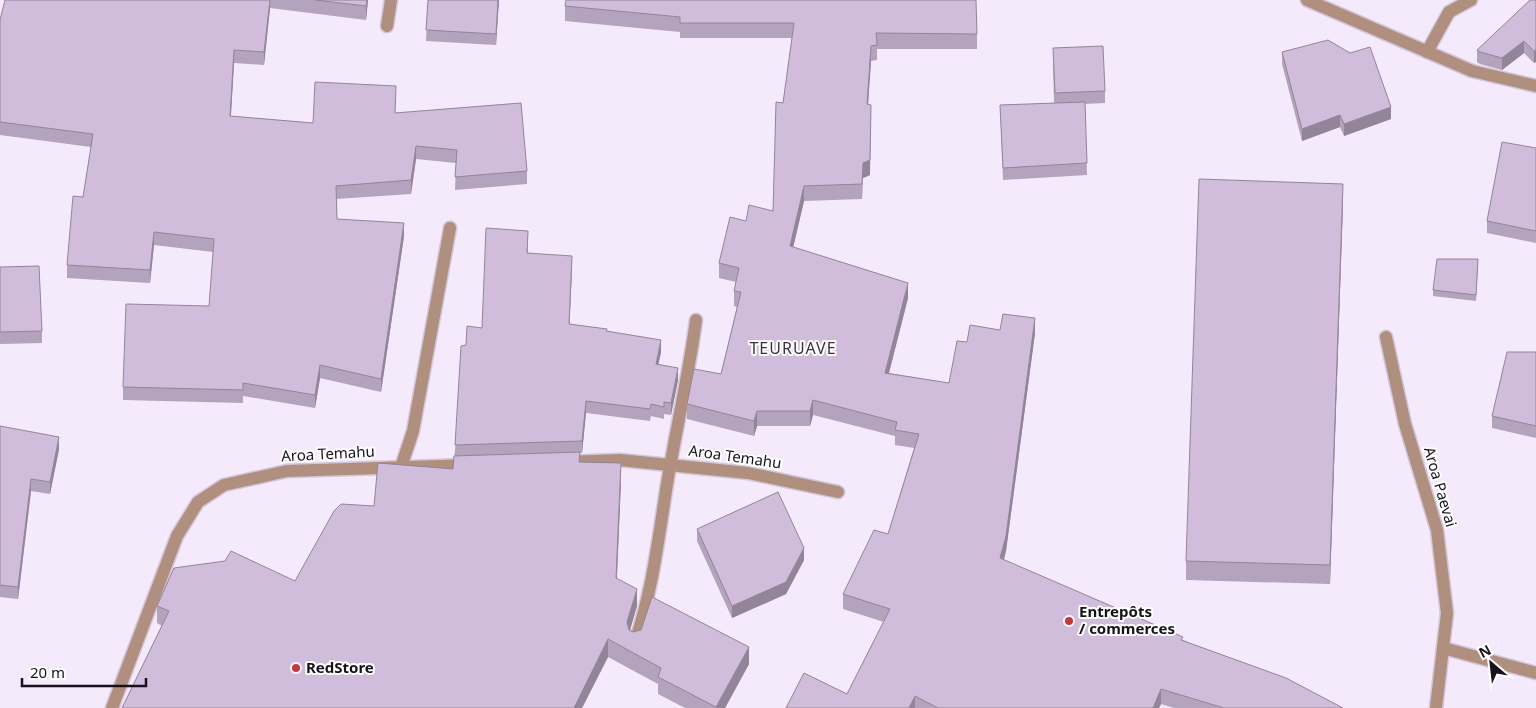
<svg xmlns="http://www.w3.org/2000/svg" width="1536" height="708" font-family="'Noto Sans',sans-serif">
<style>
.lines{fill:none;stroke-linecap:round;stroke-linejoin:round}
.service-casing{stroke:#d1c7d8;stroke-width:15}
.minor-casing{stroke:#d1c7d8;stroke-width:15}
.service{stroke:#b08f7e;stroke-width:12}
.minor{stroke:#b08f7e;stroke-width:12}
.wall{fill:#b3a3bc}
.shaded-wall{fill:#928499}
.building{fill:#d0bddb;stroke:#928499}
.poi-dot{fill:#c7373c;stroke:#fff;stroke-width:2}
.labels{text-anchor:middle;stroke-width:4;stroke-linejoin:round;paint-order:stroke}
.street-label{font-size:15px;fill:#17121a;stroke:#fff}
.poi-label{font-size:15px;font-weight:bold;fill:#17121a;stroke:#fff;text-anchor:start}
.neighbourhood-label{font-size:16px;letter-spacing:1px;fill:#3c3042;stroke:#fff}
</style>
<rect width="100%" height="100%" fill="#f5e9fc"/>
<g class="lines">
<!-- service casing -->
<g class="service-casing">
<g id="service">
<path d="M401 467 413 431 450 228"/>
<path d="M635 642C653 590 659 533 668 478 677 425 689 373 696 320"/>
</g>
</g>
<!-- minor casing -->
<g class="minor-casing">
<g id="minor">
<path d="M1307 0 1472 71 1536 86"/>
<path d="M387 26 391 0"/>
<path d="M1427 52 1449 12 1471 0"/>
<path d="M1386 337 1405 424 1437 530 1447 613 1436 708"/>
<path d="M565 462 620 460 748 473 838 492"/>
<path d="M1443 648 1536 673"/>
<path d="M112 708 177 536 198 502 224 485 287 471 470 465"/>
</g>
</g>
<!-- service -->
<use href="#service" class="service"/>
<!-- minor -->
<use href="#minor" class="minor"/>
</g>
<!-- wall -->
<g class="wall">
<path d="M5 0H368L366 20 270 8 264 65 234 63 231 116 313 123 396 99 395 113 527 171V184L455 190 456 163 416 159 411 194 336 199 337 219 404 236 381 392 320 378 315 408 243 396V403L123 400V387L209 306 213 252 154 245 150 283 67 278V265L83 197 91 147 0 135V20Z"/>
<path d="M428 0H499L496 45 426 41Z"/>
<path d="M1536 0V62L1534 63 1524 53 1502 70 1480 64 1477 62V50Z"/>
<path d="M565 6 977 34V49H877V60L871 61 868 105 870 175 863 178 862 199 804 201 793 247 908 298 889 373 949 383 967 342 1000 330 1035 333 1006 551 1004 560 1183 640 1343 708H1174L1161 704 1159 708H786L847 694 884 622 843 609V594L888 534 914 448 895 445V436L813 415 810 426H757L754 436 687 419V404L721 374 737 307 734 306V291L736 282 719 278V263L746 221 773 211 783 103 792 38H680V32L565 21Z"/>
<path d="M1282 52 1391 119 1344 136 1340 127 1302 141 1282 64Z"/>
<path d="M1053 60 1105 91V103L1085 104 1087 175 1003 180 1000 105 1054 103Z"/>
<path d="M1536 148V243L1487 233V221Z"/>
<path d="M1343 203 1330 584 1186 580V561Z"/>
<path d="M528 243V253L572 268 569 325 607 331 661 352 658 365 678 380 671 415 664 414V419L651 416 650 421 586 413 582 453H580V462L621 480 617 579 637 606 630 630 633 632 749 664 725 708H685L658 694V684L608 657 582 708H122L162 626 157 623V606L295 581 374 506 453 469 466 345 482 328Z"/>
<path d="M1478 266 1476 301 1433 296V290Z"/>
<path d="M0 267 42 331V343L0 344Z"/>
<path d="M1536 352V438L1492 428V416Z"/>
<path d="M0 426 59 449 50 494 31 491 18 599 0 597Z"/>
<path d="M697 529 804 560 786 594 732 618 697 541Z"/>
</g>
<!-- shaded-wall -->
<g class="shaded-wall">
<path d="M270 0V8L264 65V52Z"/>
<path d="M367 0H368L366 20V6Z"/>
<path d="M498 0H499L496 45V34Z"/>
<path d="M1524 41V53L1502 70V58Z"/>
<path d="M871 46V61L867 119V104Z"/>
<path d="M234 50V63L230 129V116Z"/>
<path d="M1536 50V62L1534 63V51Z"/>
<path d="M871 105 870 175 863 178 862 199 863 163Z"/>
<path d="M1391 107V119L1344 136V124Z"/>
<path d="M1340 115V127L1302 141V129Z"/>
<path d="M416 146V159L411 194V180Z"/>
<path d="M1343 184V203L1330 584V565Z"/>
<path d="M804 186V201L790 261V246Z"/>
<path d="M404 223V236L381 392V379Z"/>
<path d="M154 232V245L150 283V270Z"/>
<path d="M572 256V268L569 336V324Z"/>
<path d="M908 283V298L885 388V373Z"/>
<path d="M1035 318V333L1006 551 1000 573V558Z"/>
<path d="M661 340V352L656 376V364Z"/>
<path d="M320 365V378L315 408V395Z"/>
<path d="M678 368V380L671 415V403Z"/>
<path d="M813 400V415L810 426V411Z"/>
<path d="M586 401V413L582 453V441Z"/>
<path d="M757 411V426L754 436V421Z"/>
<path d="M59 437V449L50 494V482Z"/>
<path d="M621 463V480L616 596V578Z"/>
<path d="M31 479V491L18 599V587Z"/>
<path d="M804 548V560L786 594 732 618V606Z"/>
<path d="M637 589V606L627 640V622Z"/>
<path d="M608 639V657L582 708H574Z"/>
<path d="M749 647V664L725 708H716Z"/>
<path d="M1161 689V704L1159 708H1153Z"/>
<path d="M915 696V708H909Z"/>
</g>
<!-- building -->
<g class="building">
<path d="M5 0H270L264 52 234 50 230 116 313 123 315 82 396 86 395 113 521 103 527 171 455 177 457 150 416 146 411 180 336 186 337 219 404 223 381 379 320 365 315 395 243 383V390L123 387 126 304 209 306 214 239 154 232 150 270 67 265 73 196 83 197 93 134 0 122V20Z"/>
<path d="M315 0H367L366 6Z"/>
<path d="M428 0H498L496 34 426 30Z"/>
<path d="M566 0H976L977 34 876 33 877 45 871 46 867 104 871 105 870 160 863 163 862 184 804 186 790 246 908 283 885 373 949 383 957 341 967 342 970 325 1000 330 1003 314 1035 318 1006 536 1000 558 1183 637 1181 640 1286 678 1343 708H1224L1161 689 1153 708H938L915 696 909 708H786L804 673 847 694 890 609 843 594 874 530 888 534 919 434 895 430 897 422 813 400 810 411H757L754 421 687 404 694 369 721 374 741 292 734 291 739 268 719 263 730 217 746 221 749 205 773 211 776 102 783 103 794 23H680V17L565 6Z"/>
<path d="M1530 0H1536V50L1534 51 1524 41 1502 58 1480 52 1477 50Z"/>
<path d="M1328 40 1350 53 1370 47 1391 107 1344 124 1340 115 1302 129 1282 52Z"/>
<path d="M1103 46 1105 91 1055 93 1053 48Z"/>
<path d="M1085 102 1087 163 1003 168 1000 105Z"/>
<path d="M1502 142 1536 148V231L1487 221Z"/>
<path d="M1199 179 1343 184 1330 565 1186 561Z"/>
<path d="M486 228 528 231 527 253 572 256 569 324 607 329 606 331 661 340 656 364 678 368 671 403 664 402V407L651 404 650 409 586 401 582 441 455 445 461 346 466 345 467 326 482 328Z"/>
<path d="M1437 259H1478L1476 295 1433 290Z"/>
<path d="M39 266 42 331 0 332V267Z"/>
<path d="M1507 352H1536V426L1492 416Z"/>
<path d="M0 426 59 437 50 482 31 479 18 587 0 585Z"/>
<path d="M580 452 579 462 621 463 616 578 637 589 627 622 629 630 633 632 641 630 652 597 749 647 716 707 658 677 661 668 608 639 574 708H122L169 611 157 606 174 568 225 561 231 551 295 581 334 511 341 504 374 506 378 463 453 469 454 456Z"/>
<path d="M778 492 804 548 786 582 732 606 697 529Z"/>
</g>
<!-- markers -->
<g class="poi-dot">
<circle cx="1069" cy="621" r="5"/>
<circle cx="296" cy="668" r="5"/>
</g>
<g class="labels">
<!-- street labels -->
<g class="street-label">
<text transform="translate(328 454) rotate(-3)" y="5">Aroa Temahu</text>
<text transform="translate(735 457) rotate(8)" y="5">Aroa Temahu</text>
<text transform="translate(1440 487) rotate(74)" y="5">Aroa Paevai</text>
</g>
<!-- poi labels -->
<g class="poi-label">
<text x="1079" y="617">Entrepôts<tspan x="1079" dy="17">/ commerces</tspan></text>
<text x="306" y="673">RedStore</text>
</g>
<!-- neighbourhood labels -->
<g class="neighbourhood-label">
<text x="793" y="354">TEURUAVE</text>
</g>
</g>
<!-- north arrow -->
<g transform="translate(1491 663) rotate(332)" stroke="#ffffff" stroke-width="4" paint-order="stroke">
<path d="M0-4L9 19L0 12L-9 19Z" fill="#17121a"/>
<text y="-8" font-size="14" font-weight="bold" text-anchor="middle" fill="#17121a">N</text>
</g>
<!-- scale -->
<path d="M22 678v8h124v-8" fill="none" stroke="#17121a" stroke-width="2.5"/>
<text x="30" y="678" font-size="15" fill="#17121a" stroke="#ffffff" stroke-width="4" paint-order="stroke">20 m</text>
</svg>
